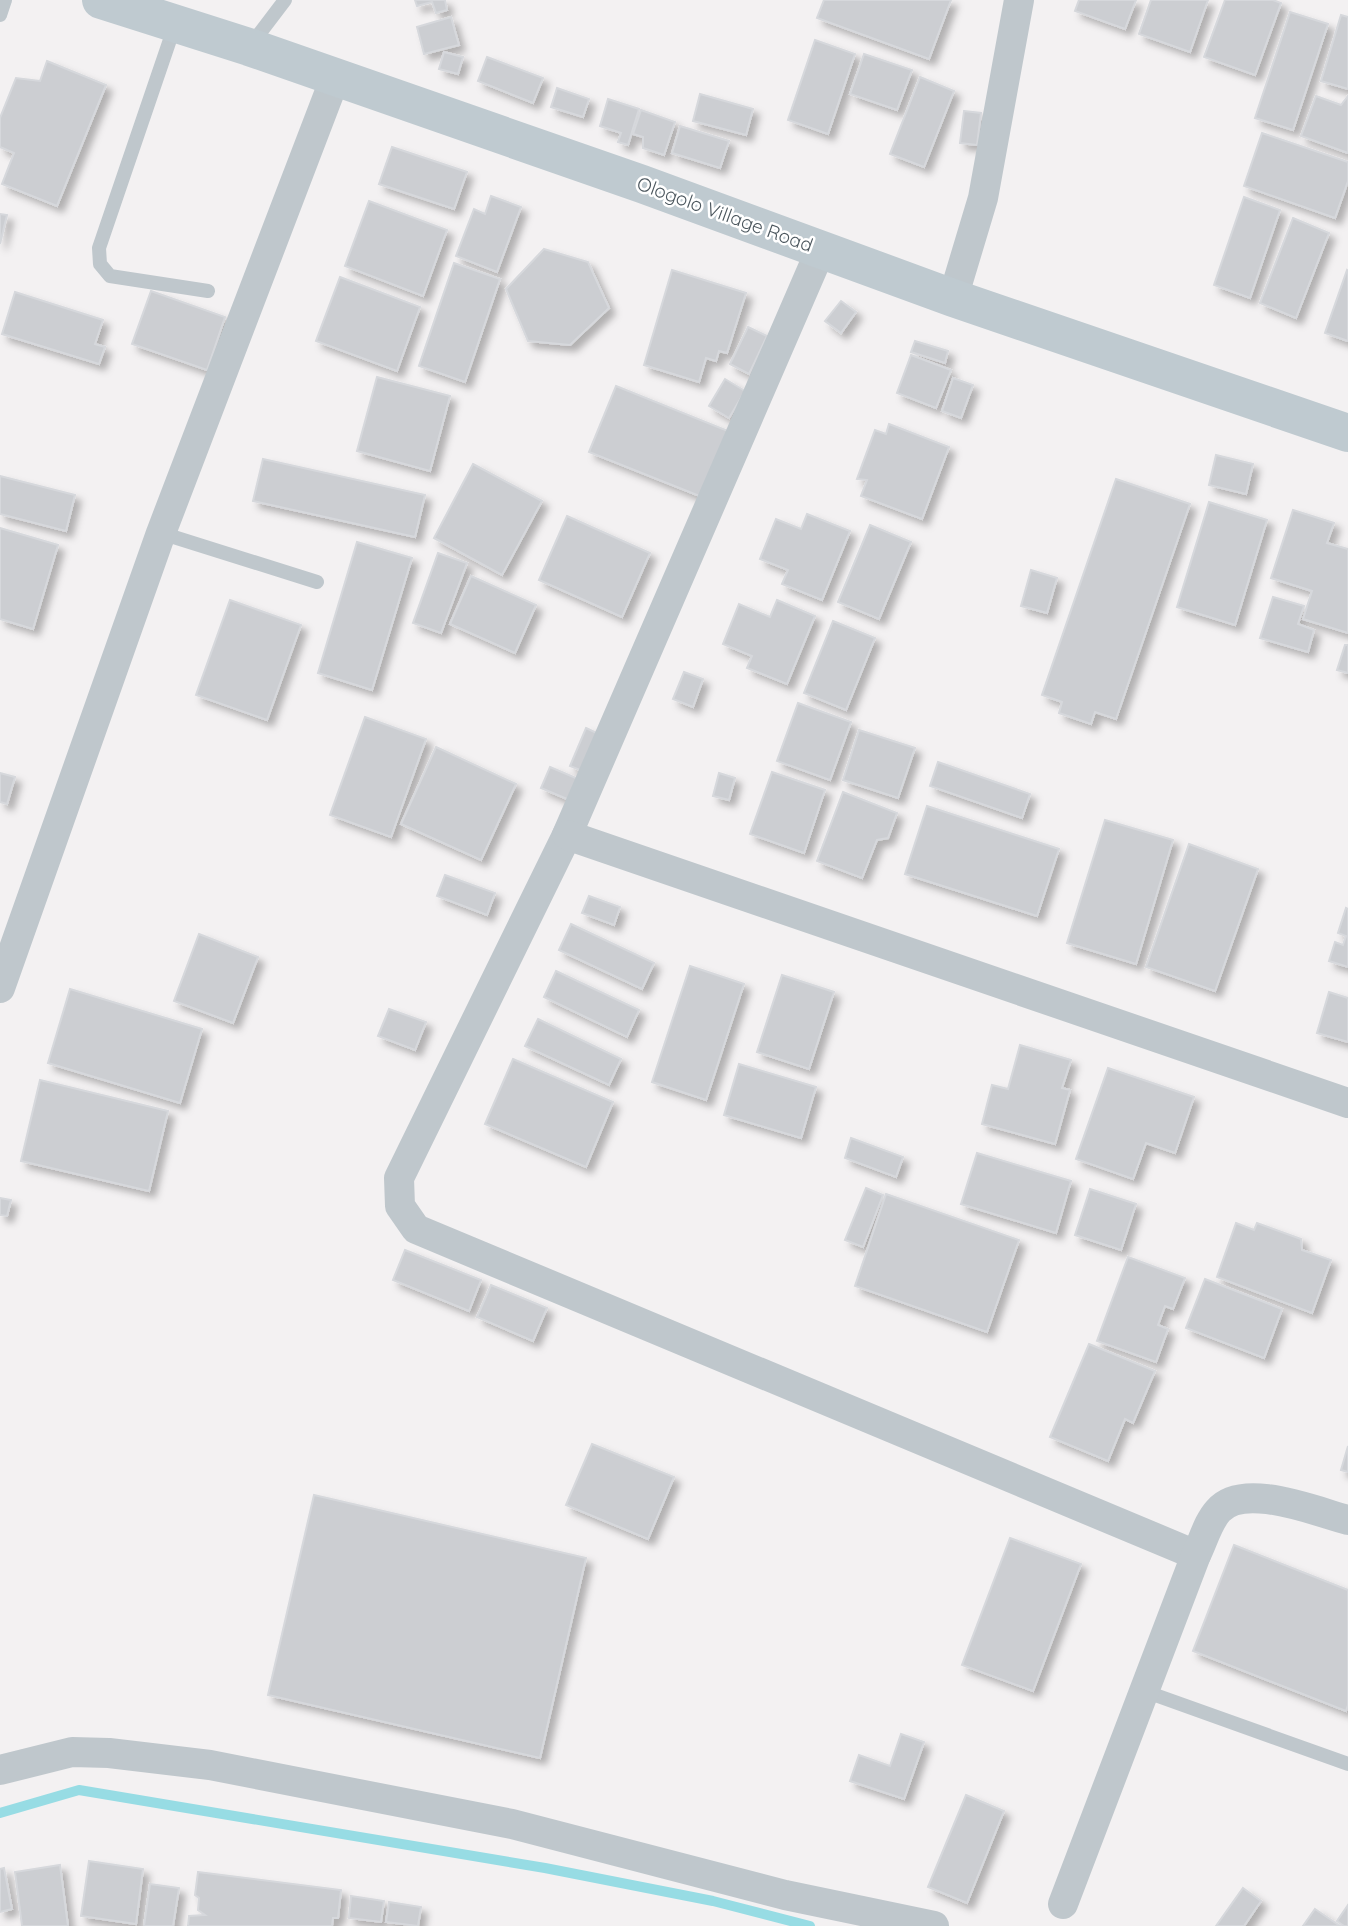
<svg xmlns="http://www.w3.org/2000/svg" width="1348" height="1926" font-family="Quicksand,sans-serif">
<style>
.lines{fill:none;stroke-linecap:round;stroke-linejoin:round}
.stream{stroke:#97dce4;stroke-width:10}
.building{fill:#ccced2;stroke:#d6d8dc;stroke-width:2;filter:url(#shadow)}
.lane{stroke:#bfc7cc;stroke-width:14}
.street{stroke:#bfc7cc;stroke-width:30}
.secondary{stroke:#bfcad0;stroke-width:38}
.labels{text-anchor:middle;stroke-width:5;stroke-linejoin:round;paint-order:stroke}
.street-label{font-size:19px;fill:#4b565d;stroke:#fff}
</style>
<defs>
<filter id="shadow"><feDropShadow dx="6" dy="6" stdDeviation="3.5" flood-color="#0004"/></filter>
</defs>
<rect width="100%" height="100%" fill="#f3f1f2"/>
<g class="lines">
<!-- stream -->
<path class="stream" d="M0 1813 79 1790 545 1868 713 1901 810 1926"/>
</g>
<!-- building -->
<g class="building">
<path d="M415 0H445L447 10 436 13 432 2 417 6Z"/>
<path d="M824 0H951L929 59 817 18Z"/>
<path d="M1079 0H1136L1125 29 1075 11Z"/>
<path d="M1151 0H1208L1190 52 1139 34Z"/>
<path d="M1225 0H1273L1281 3 1255 75 1204 57Z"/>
<path d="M1290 12 1328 24 1293 130 1255 118Z"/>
<path d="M1341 15 1348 17V89L1321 81Z"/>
<path d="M451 17 459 45 424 54 417 27Z"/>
<path d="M815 40 855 54 828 134 788 120Z"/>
<path d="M444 52 463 57 458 74 439 69Z"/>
<path d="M864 54 912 70 897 110 850 94Z"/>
<path d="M487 57 543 78 533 103 478 81Z"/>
<path d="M47 61 106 85 57 206 2 184 14 153 0 147V118L16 78 40 81Z"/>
<path d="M920 77 954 91 924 167 890 154Z"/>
<path d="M557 88 589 99 583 117 551 107Z"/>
<path d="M700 94 753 109 746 135 693 121Z"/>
<path d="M1316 96 1341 105 1348 96V153L1301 136Z"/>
<path d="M608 99 639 109 628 145 618 142 621 133 600 126Z"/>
<path d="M641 110 675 122 664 155 643 148V137L633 134Z"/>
<path d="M964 111 981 113 977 145 960 143Z"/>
<path d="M680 126 729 141 720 168 672 153Z"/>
<path d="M1262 133 1348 162V181L1335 218 1244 186Z"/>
<path d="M392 147 467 172 454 209 379 184Z"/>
<path d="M491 196 521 207 497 272 456 256 474 209 485 214Z"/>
<path d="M1244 197 1280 210 1250 298 1214 285Z"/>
<path d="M369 201 447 230 423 296 345 266Z"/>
<path d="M0 214 7 215 0 244Z"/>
<path d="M1293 218 1329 233 1296 318 1260 303Z"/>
<path d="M544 249 588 262 609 308 570 345 528 341 506 289Z"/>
<path d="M454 263 500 279 465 382 419 366Z"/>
<path d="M672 270 746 293 727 353 719 351 716 361 706 358 699 382 644 365Z"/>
<path d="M1347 270 1348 271V341L1325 333Z"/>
<path d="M340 277 420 307 397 371 316 341Z"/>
<path d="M151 291 225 317 207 370 132 344Z"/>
<path d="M15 292 103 320 95 344 105 347 99 364 2 334Z"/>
<path d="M841 301 856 312 841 333 825 321Z"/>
<path d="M748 327 767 336 749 374 730 364Z"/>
<path d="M915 341 948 351 945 363 911 352Z"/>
<path d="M911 355 951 370 936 408 897 393Z"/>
<path d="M377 377 450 396 430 471 357 451Z"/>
<path d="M953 378 973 385 961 418 942 411Z"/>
<path d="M725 379 745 391 729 418 709 406Z"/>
<path d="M616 386 728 431 702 497 589 452Z"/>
<path d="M889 424 949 447 922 519 861 496 867 480 857 479 875 430 886 434Z"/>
<path d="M1216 455 1253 464 1246 494 1209 485Z"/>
<path d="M263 459 425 495 415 537 253 501Z"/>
<path d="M473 464 542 501 502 575 434 538Z"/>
<path d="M0 476 75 495 66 531 0 514Z"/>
<path d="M1116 479 1190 504 1116 719 1095 712 1091 724 1059 713 1062 702 1042 695Z"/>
<path d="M1209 502 1267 520 1235 625 1177 607Z"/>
<path d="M1293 510 1334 523 1327 543 1348 549V633L1303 619 1312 591 1271 578Z"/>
<path d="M807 514 850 531 822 600 782 584 788 570 760 559 776 519 801 529Z"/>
<path d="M567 516 650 553 622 617 539 580Z"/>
<path d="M870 525 911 542 879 619 838 602Z"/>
<path d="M0 528 58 545 33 629 0 619Z"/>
<path d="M357 542 412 558 372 690 318 673Z"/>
<path d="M438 553 467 563 441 633 413 623Z"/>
<path d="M1031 570 1057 578 1047 613 1021 606Z"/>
<path d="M471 576 536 605 515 653 450 624Z"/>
<path d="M1273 597 1304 606 1298 624 1314 630 1308 652 1260 638Z"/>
<path d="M230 600 301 625 267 720 196 695Z"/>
<path d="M777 600 815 616 787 684 747 668 752 656 723 644 739 604 770 617Z"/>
<path d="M833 621 875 638 846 710 804 693Z"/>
<path d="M1345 645H1348V673L1337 670Z"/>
<path d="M684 672 703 679 693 707 673 699Z"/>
<path d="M798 703 851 722 830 780 777 761Z"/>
<path d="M365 717 426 739 391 837 330 815Z"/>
<path d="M586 728 601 735 585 772 570 766Z"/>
<path d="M859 730 915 748 898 798 843 780Z"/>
<path d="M436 747 516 784 481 860 401 824Z"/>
<path d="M938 762 1030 794 1022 818 930 786Z"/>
<path d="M550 767 583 781 574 802 541 788Z"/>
<path d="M772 772 825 790 804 853 750 834Z"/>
<path d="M0 773 15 777 7 804 0 802Z"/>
<path d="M719 773 735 778 729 800 713 796Z"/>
<path d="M843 792 897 813 888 838 877 840 862 878 817 861Z"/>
<path d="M927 806 1059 849 1037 916 905 874Z"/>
<path d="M1105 820 1173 840 1136 964 1067 943Z"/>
<path d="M1189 844 1258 869 1215 991 1146 967Z"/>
<path d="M445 875 495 893 487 915 437 896Z"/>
<path d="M589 896 620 907 614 925 582 913Z"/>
<path d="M1346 908 1348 909V967L1329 961 1335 942 1343 945 1346 936 1338 933Z"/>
<path d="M571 924 654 963 642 989 559 950Z"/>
<path d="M199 934 258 957 233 1023 174 1001Z"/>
<path d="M690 966 744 984 706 1100 652 1082Z"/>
<path d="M556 971 639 1010 627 1037 544 997Z"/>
<path d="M782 975 834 992 809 1069 757 1052Z"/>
<path d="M70 989 202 1029 180 1103 48 1063Z"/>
<path d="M1329 992 1348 998V1042L1317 1033Z"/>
<path d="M389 1009 426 1022 415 1050 378 1036Z"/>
<path d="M538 1019 621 1059 609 1085 525 1046Z"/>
<path d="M1020 1045 1071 1060 1062 1088 1070 1090 1055 1144 982 1124 992 1085 1008 1089Z"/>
<path d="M513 1059 613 1102 586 1167 485 1124Z"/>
<path d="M739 1064 816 1087 801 1138 724 1115Z"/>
<path d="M1108 1068 1194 1097 1175 1153 1146 1143 1133 1179 1076 1159Z"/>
<path d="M40 1080 168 1111 149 1191 21 1161Z"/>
<path d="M851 1138 903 1157 896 1177 845 1158Z"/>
<path d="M977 1153 1071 1181 1056 1233 961 1204Z"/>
<path d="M866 1188 883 1195 863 1247 845 1240Z"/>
<path d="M1090 1189 1136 1204 1121 1250 1075 1235Z"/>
<path d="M886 1194 1019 1240 987 1332 855 1286Z"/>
<path d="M0 1198 11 1200 7 1216 0 1215Z"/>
<path d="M1236 1223 1254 1230 1257 1223 1301 1239 1302 1250 1331 1260 1312 1313 1217 1277Z"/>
<path d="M405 1250 481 1280 469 1311 393 1280Z"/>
<path d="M1128 1257 1185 1278 1173 1309 1165 1306 1158 1325 1168 1329 1156 1362 1097 1341Z"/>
<path d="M1205 1279 1282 1309 1264 1358 1186 1328Z"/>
<path d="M491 1285 547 1308 533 1341 477 1317Z"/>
<path d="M1089 1344 1155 1371 1133 1423 1125 1419 1108 1461 1050 1437Z"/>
<path d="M592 1444 674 1477 648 1539 566 1505Z"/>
<path d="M1348 1446V1472L1341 1470Z"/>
<path d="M314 1495 586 1558 540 1758 268 1695Z"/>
<path d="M1010 1538 1081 1564 1033 1691 962 1665Z"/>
<path d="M1234 1545 1348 1590V1705L1346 1711 1193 1651Z"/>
<path d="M901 1734 924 1742 904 1799 850 1781 859 1755 890 1766Z"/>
<path d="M966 1795 1004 1811 967 1903 928 1887Z"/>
<path d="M89 1861 143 1869 136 1924 81 1916Z"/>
<path d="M60 1865 68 1926H22L15 1872Z"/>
<path d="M4 1868 12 1909 0 1912V1869Z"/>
<path d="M198 1872 341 1890 338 1918H333L332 1926H188L189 1916 205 1915 198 1910 199 1898 195 1895Z"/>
<path d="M150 1884 179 1888 173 1926H144Z"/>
<path d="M1243 1888 1261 1901 1244 1926H1216Z"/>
<path d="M351 1896 384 1901 381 1922 349 1918Z"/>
<path d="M389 1902 421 1907 418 1926 386 1922Z"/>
<path d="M1348 1905V1926H1344L1337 1921Z"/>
<path d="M1315 1909 1340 1926H1303Z"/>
</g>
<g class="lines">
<!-- lane -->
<g class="lane">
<path d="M0 15 5 0"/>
<path d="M175 25 99 248 100 264 110 276 208 291"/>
<path d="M250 46 285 0"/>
<path d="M161 533 317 582"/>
<path d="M1144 1691 1348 1764"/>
</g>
<!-- street -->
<g class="street">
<path d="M821 249 567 835 399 1178 400 1206 416 1229 1196 1555"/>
<path d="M953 298 983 198 1019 0"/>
<path d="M567 835 1348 1103"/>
<path d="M0 988 161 533 335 78"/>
<path d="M0 1770 72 1752 109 1753 210 1765 512 1824 785 1895 934 1926"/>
<path d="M1063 1904 1196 1555C1203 1541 1208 1522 1218 1511 1243 1481 1317 1512 1348 1520"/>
</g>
<!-- secondary -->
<path class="secondary" d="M101 0 249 47 642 184 953 298 1348 433"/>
</g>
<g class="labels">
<!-- street labels -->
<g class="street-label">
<text transform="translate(725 214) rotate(20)" y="7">Ologolo Village Road</text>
</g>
</g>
</svg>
